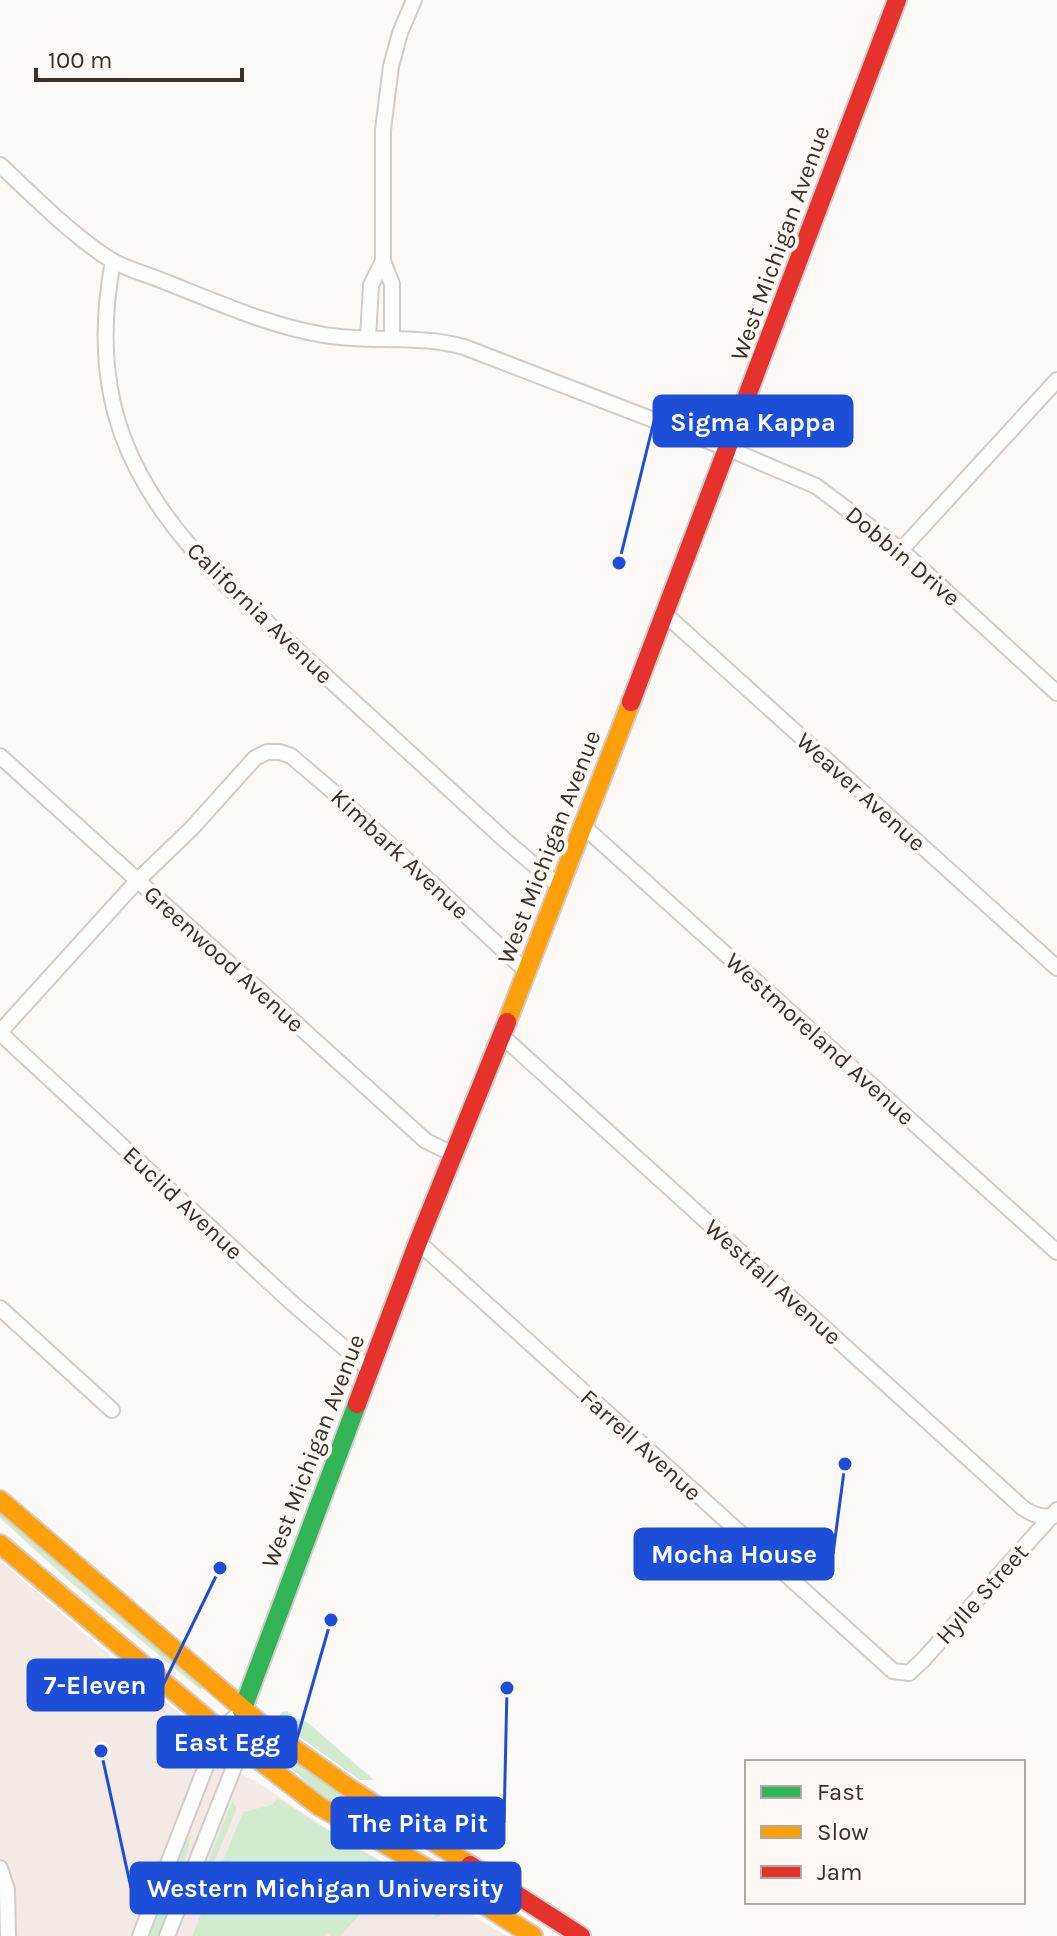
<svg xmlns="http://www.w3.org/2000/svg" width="1057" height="1936" font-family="Karla,sans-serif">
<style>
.built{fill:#f4eae5}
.green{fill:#d2ebd0}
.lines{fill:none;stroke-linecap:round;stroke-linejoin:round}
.street-casing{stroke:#d2ccc8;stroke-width:18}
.fast-casing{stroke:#d2ccc8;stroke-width:22}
.slow-casing{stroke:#d2ccc8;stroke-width:22}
.jam-casing{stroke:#d2ccc8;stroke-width:22}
.street{stroke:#fffefe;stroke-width:14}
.fast{stroke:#30b455;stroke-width:18}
.slow{stroke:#ff9f0a;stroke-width:18}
.jam{stroke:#e5322d;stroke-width:18}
.labels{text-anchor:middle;stroke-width:8;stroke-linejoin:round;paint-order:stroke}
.street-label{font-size:24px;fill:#3a2f29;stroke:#fef9f5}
.leader{fill:none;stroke:#1d4ed8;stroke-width:3}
.callout-dot{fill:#1d4ed8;stroke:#fef9f5;stroke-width:3}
.callout{fill:#1d4ed8;stroke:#1d4ed8;stroke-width:3}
.callout-label{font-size:26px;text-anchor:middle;font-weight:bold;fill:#fff}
</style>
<rect width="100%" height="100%" fill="#fcf9f7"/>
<!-- built -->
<path class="built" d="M0 1560 134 1677 193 1724 202 1741V1754L255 1781 332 1832 507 1936H0Z"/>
<!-- green -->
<g class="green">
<path d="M0 1511 77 1581 204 1685 201 1690 69 1581 0 1518Z"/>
<path d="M287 1711 295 1718 307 1722 374 1780H360L276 1720 282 1712Z"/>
<path d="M269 1744 383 1824 385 1829 378 1833 330 1802 267 1748Z"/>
<path d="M278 1798 349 1844 446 1897V1905L439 1917 434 1918 438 1908 393 1879 340 1936H331L327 1932 324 1936H192L243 1812 272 1805Z"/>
<path d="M232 1802 237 1808 192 1915 191 1904Z"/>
<path d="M189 1836H191C183 1871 171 1903 158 1936H149Z"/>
</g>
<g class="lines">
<!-- street casing -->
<g class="street-casing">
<g id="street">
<path d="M0 165C35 197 70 234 111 260 128 270 150 275 168 283 219 303 270 326 324 335 371 343 418 334 464 347L729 449 816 486 901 550 1057 693"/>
<path d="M113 261C87 398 129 487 224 583L506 841 559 886"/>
<path d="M368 338 371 285 383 261"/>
<path d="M392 338V284L383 261V130L391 66 400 33 414 0"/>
<path d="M901 550 1057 380"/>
<path d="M666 615 1057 968"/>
<path d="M0 756 426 1141 453 1154"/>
<path d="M582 825 1057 1252"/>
<path d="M0 1032 137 881 192 828 255 758 267 752H280L291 756 330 789 526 971"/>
<path d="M0 1033 292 1303 370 1370"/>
<path d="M502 1036 1023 1508C1033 1515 1045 1519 1057 1515"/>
<path d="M418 1242 893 1671 909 1673 923 1660 1057 1510"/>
<path d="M0 1308 112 1410"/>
<path d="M0 1868 7 1890 8 1936"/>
<path d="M140 1936 220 1730 242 1711"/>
<path d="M167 1936 242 1747V1711"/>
</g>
</g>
<!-- fast casing -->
<g class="fast-casing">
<path id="fast" d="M242 1711 357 1404"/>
</g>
<!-- slow casing -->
<g class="slow-casing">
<g id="slow">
<path d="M507 1022 631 702"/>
<path d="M0 1500 269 1731 352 1790 470 1865"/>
<path d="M0 1544 220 1730 319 1806 435 1873 533 1936"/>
</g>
</g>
<!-- jam casing -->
<g class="jam-casing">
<g id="jam">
<path d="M631 702 897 0"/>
<path d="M357 1404 418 1242 507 1022"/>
<path d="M470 1865 581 1936"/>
</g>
</g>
<!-- street -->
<use href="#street" class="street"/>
<!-- fast -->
<use href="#fast" class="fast"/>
<!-- slow -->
<use href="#slow" class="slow"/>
<!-- jam -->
<use href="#jam" class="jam"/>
</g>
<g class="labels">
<!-- street labels -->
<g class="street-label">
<text transform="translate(780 243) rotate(-70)" y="8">West Michigan Avenue</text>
<text transform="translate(903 556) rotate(40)" y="8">Dobbin Drive</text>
<text transform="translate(260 613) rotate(44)" y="8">California Avenue</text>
<text transform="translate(861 792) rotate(42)" y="8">Weaver Avenue</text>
<text transform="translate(549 847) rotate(-69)" y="8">West Michigan Avenue</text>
<text transform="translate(400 854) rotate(43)" y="8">Kimbark Avenue</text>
<text transform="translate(224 959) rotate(42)" y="8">Greenwood Avenue</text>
<text transform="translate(820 1039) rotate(42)" y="8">Westmoreland Avenue</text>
<text transform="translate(183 1203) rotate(43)" y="8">Euclid Avenue</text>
<text transform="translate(773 1282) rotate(42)" y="8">Westfall Avenue</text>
<text transform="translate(641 1445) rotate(42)" y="8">Farrell Avenue</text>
<text transform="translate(313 1451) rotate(-69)" y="8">West Michigan Avenue</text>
<text transform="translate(982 1594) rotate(-48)" y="8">Hylle Street</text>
</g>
</g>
<!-- callouts -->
<path class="leader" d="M619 563L654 421M845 1464L833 1554M220 1568L163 1685M331 1620L296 1742M507 1688L504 1823M101 1751L131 1888"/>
<g class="callout-dot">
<circle cx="619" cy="563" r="8"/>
<circle cx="845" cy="1464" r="8"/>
<circle cx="220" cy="1568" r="8"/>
<circle cx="331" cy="1620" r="8"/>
<circle cx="507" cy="1688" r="8"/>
<circle cx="101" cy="1751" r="8"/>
</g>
<g class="callout">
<rect x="654" y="396" width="198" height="50" rx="8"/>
<rect x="635" y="1529" width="198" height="50" rx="8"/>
<rect x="28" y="1660" width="135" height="50" rx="8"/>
<rect x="158" y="1717" width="138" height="50" rx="8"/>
<rect x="332" y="1798" width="172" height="50" rx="8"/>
<rect x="131" y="1863" width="389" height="50" rx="8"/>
</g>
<g class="callout-label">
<text x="753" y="431">Sigma Kappa</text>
<text x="734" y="1563">Mocha House</text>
<text x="95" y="1694">7-Eleven</text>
<text x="227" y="1751">East Egg</text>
<text x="418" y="1832">The Pita Pit</text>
<text x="325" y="1897">Western Michigan University</text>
</g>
<!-- legend -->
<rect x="745" y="1760" width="280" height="144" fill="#fef9f5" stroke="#b0a8a3" stroke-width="2"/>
<rect x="761" y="1786" width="40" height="12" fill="#30b455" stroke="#b0a8a3" stroke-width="2"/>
<text x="817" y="1800" font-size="24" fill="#3a2f29">Fast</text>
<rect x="761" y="1826" width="40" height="12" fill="#ff9f0a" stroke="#b0a8a3" stroke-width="2"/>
<text x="817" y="1840" font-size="24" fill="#3a2f29">Slow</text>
<rect x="761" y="1866" width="40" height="12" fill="#e5322d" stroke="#b0a8a3" stroke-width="2"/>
<text x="817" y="1880" font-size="24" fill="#3a2f29">Jam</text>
<!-- scale -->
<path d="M36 68v12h206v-12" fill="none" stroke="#3a2f29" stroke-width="4"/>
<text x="48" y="68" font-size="24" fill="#3a2f29" stroke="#fef9f5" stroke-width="6" paint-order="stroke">100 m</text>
</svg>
